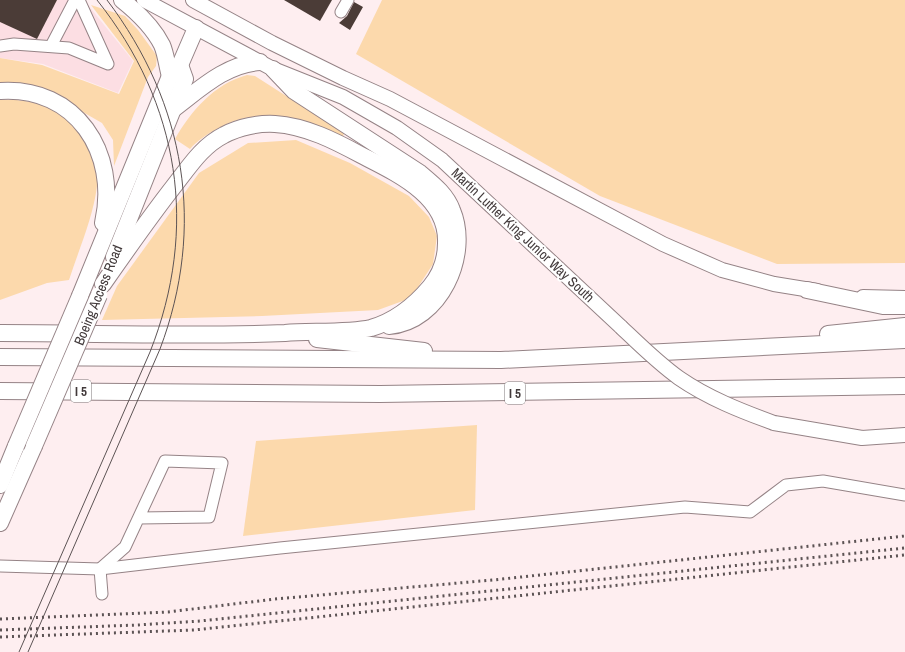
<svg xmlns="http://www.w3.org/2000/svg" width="905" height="652" font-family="'Archivo Narrow',sans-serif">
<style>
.built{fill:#fcdee3}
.green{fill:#fcd9ac}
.building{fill:#4b3c37}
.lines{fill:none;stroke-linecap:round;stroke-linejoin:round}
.minor-casing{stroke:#958386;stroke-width:13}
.major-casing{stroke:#958386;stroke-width:16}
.highway-casing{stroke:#958386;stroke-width:18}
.minor{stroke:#fff;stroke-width:11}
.major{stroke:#fff;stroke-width:14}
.highway{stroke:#fff;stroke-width:16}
.tram{stroke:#5c5354;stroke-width:1}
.rail{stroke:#5c5354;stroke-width:3;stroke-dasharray:2 4;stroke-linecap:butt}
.major-bridge-casing{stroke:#958386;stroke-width:16;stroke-linecap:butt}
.highway-bridge-casing{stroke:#958386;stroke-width:18;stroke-linecap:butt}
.major-bridge{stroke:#fff;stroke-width:14}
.highway-bridge{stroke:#fff;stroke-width:16}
.labels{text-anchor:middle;stroke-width:4;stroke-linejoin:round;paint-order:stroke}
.shield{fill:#fff;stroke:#7b7576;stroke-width:1}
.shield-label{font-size:13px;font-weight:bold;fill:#423a3b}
.street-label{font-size:14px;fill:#423a3b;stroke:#fff}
</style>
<rect width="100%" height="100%" fill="#feeef0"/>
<!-- built -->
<path class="built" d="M0 0H84L133 61 118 93 43 64 0 58Z"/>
<!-- green -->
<g class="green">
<path d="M382 0H905V263L777 264 600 196 356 54Z"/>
<path d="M91 5 125 16 138 30 157 56 156 66 148 77 114 166 113 140 102 123 53 95 0 85V58L42 65 119 94 134 61Z"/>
<path d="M247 75 255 76 344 133 343 137C302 117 258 105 217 129 207 134 197 141 190 149L175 139C191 111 214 84 247 75Z"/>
<path d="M0 100C24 98 53 105 72 122 80 130 86 143 90 153 95 163 98 175 97 186 93 218 79 249 69 280L47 283 0 300Z"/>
<path d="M296 140 350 163 409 196 429 217 437 236 433 264 411 298 378 310 262 316 102 320 117 286 199 173 248 143Z"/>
<path d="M477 425 475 510 243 536 256 441Z"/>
</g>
<!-- building -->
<g class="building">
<path d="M0 0H57L37 39 0 22Z"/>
<path d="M284 0H332L320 21Z"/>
<path d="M354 2 363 7 350 30 339 23 347 16Z"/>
</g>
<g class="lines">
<!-- minor casing -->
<g class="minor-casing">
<g id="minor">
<path d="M341 12 348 0"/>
<path d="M0 46 14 44 69 48 108 64 79 0"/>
<path d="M51 46 75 0"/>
<path d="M0 566 100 569 280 548 685 507 750 512 786 485 823 481 905 495"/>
<path d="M102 594 100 569 125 547 165 461 222 463 209 517 139 518"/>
</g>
</g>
<!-- major casing -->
<g class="major-casing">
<g id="major">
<path d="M144 0 273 69 343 97 397 128 442 160 621 327"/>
<path d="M193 0 272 43 343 78 390 99 663 244 722 270 774 284 817 291"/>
<path d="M863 297 905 298"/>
<path d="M774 423 862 438 905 435"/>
</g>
</g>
<!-- highway casing -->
<g class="highway-casing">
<g id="highway">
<path d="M122 0C137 12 153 27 162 45 166 54 167 66 170 76"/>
<path d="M273 69 294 91 420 173C433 184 446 194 452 210 471 255 440 322 389 326"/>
<path d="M0 91C76 86 119 153 103 223"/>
<path d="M172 110C199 90 225 64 260 62"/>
<path d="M114 257 185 79 180 65"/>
<path d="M807 290 883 306H905"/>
<path d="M80 296 170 76 180 65 196 28"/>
<path d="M0 333C95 333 190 337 285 333 309 331 349 333 371 328 395 321 414 306 430 287 440 275 446 259 446 243 448 196 396 173 361 155 335 141 306 126 275 124 259 123 239 127 224 135 202 146 189 167 174 186 149 218 126 251 103 284"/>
<path d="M828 334 905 326"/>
<path d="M317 339 424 351"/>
<path d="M0 357 501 360 905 340"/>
<path d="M0 391 380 394 905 386"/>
<path d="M0 485 16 446"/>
<path d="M0 523 34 446"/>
</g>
</g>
<!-- minor -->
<use href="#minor" class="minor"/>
<!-- major -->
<use href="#major" class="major"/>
<!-- highway -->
<use href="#highway" class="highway"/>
<!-- tram -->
<g class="tram">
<path d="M19 652 150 352C199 228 180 104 97 0"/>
<path d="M28 652 160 349C206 227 186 104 107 0"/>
</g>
<!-- rail -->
<g class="rail">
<path d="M0 619 168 612 275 599 493 580 905 536"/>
<path d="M0 630 138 625 200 621 905 548"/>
<path d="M0 637 194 630 905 555"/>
</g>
<!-- major-bridge casing -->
<g class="major-bridge-casing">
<path id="major-bridge" d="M621 327C640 345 658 363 679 378 708 398 741 411 774 423"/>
</g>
<!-- highway-bridge casing -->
<g class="highway-bridge-casing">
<g id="highway-bridge">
<path d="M16 446 80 296"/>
<path d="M34 446 99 295"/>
</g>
</g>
<!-- major-bridge -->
<use href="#major-bridge" class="major-bridge"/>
<!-- highway-bridge -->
<use href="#highway-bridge" class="highway-bridge"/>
</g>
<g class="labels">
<!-- shield labels -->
<g class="shield">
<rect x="71" y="380" width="20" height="22" rx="3"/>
<rect x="505" y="382" width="20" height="22" rx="3"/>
</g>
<g class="shield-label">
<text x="81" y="396">I 5</text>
<text x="515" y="398">I 5</text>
</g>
<!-- street labels -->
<g class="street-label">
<text transform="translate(523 235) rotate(43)" y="5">Martin Luther King Junior Way South</text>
<text transform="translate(98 295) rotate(-68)" y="5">Boeing Access Road</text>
</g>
</g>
</svg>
